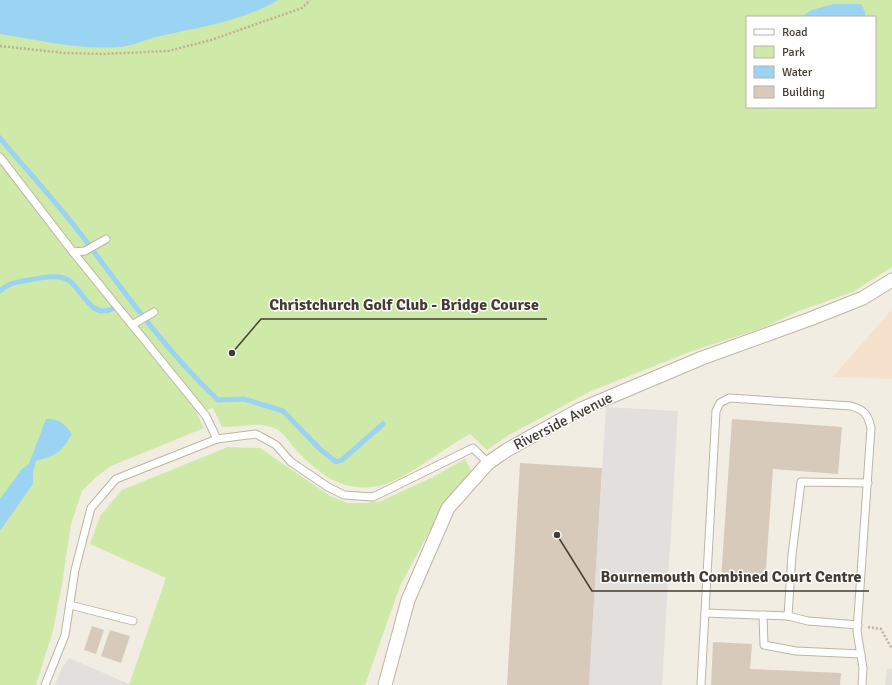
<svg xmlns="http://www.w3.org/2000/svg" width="892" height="685" font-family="Signika,sans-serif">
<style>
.commercial{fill:#f6e2cc}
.green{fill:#cfe9a9;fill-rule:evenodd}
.parking{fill:#e2dfdc}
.water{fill:#9bd3f3}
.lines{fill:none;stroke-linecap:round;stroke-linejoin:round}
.stream{stroke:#9bd3f3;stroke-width:5}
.building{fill:#d7cabb}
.lane-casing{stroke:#beb4a5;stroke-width:9}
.street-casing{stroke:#beb4a5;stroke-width:15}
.path{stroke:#c0af96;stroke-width:2.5;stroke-dasharray:2 2;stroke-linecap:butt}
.lane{stroke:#fff;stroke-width:7}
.street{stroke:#fff;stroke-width:13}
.labels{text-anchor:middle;stroke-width:3;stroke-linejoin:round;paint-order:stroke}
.street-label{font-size:15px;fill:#443c33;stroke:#fff}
.leader{fill:none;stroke:#443c33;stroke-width:1.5}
.callout-dot{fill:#443c33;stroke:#fff;stroke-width:1.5}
.callout-label{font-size:16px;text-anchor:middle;font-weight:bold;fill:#443c33;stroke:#fff;stroke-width:3;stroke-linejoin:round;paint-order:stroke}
</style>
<rect width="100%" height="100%" fill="#f2ede3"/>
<!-- commercial -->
<path class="commercial" d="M892 309V379L833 377Z"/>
<!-- green -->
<g class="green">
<path d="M0 0H892V267L853 292 799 311 760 329 695 350 591 391 509 435 487 450 470 434C445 447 408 478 383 485 346 494 322 477 297 451 291 444 285 434 276 429 258 420 240 428 222 427L213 408 197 413 204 428 111 466 95 478 82 491 71 524 62 585 53 631 36 685H0ZM747 17H875V107H747Z"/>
<path d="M228 447 260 448 330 496 348 503H365L381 501 433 477 465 459 472 472 444 505 400 586 365 685H129L166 578 90 544 100 516 122 490Z"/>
</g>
<!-- parking -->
<g class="parking">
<path d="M606 407 678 411 662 685H589Z"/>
<path d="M69 658 129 684V685H55L62 668Z"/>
<path d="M887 669H892V685H885Z"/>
</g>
<!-- water -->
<g class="water">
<path d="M0 0H278C241 22 198 27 156 37 144 40 130 47 118 47 79 50 39 40 0 34Z"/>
<path d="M834 4H861L865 12V17H801L812 10Z"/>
<path d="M46 419C59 418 65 424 72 434 61 453 56 455 36 461L33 473V484L0 531V499L22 469 29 464Z"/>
</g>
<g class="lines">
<!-- stream -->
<g class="stream">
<path d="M0 138C28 172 59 205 86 241 127 296 168 353 218 400L244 399 283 411 320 449 336 462 342 460 383 424"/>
<path d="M0 291C8 283 18 282 29 280 41 278 57 274 68 280 83 289 90 321 114 308"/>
</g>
</g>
<!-- building -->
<g class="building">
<path d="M732 419 842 427 838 474 773 469 765 583 721 579Z"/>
<path d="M520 463 602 468 589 685H507Z"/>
<path d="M92 626 104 630 96 654 84 650Z"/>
<path d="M110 630 130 636 121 663 101 656Z"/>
<path d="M713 642 752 644 750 669 841 673 840 685H711Z"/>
</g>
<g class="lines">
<!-- lane casing -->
<g class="lane-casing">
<g id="lane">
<path d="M0 157 73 252 206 416 217 439"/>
<path d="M73 252 85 251 106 239"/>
<path d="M132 325 154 312"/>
<path d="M70 605 133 621"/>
<path d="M705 613 788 616"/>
<path d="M763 615 764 645 796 651 861 654"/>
<path d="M858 625 808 621 788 616 792 555 801 482 868 483"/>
<path d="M45 685 65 635 75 570 91 508 116 479 217 439 256 434 276 445 291 462 328 487 344 495 373 497 473 448 488 463"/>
<path d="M701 685 716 411 720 403 729 398 851 406C865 410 868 415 871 428L857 631 863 668 862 685"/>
</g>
</g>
<!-- street casing -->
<g class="street-casing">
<path id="street" d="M385 685 408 600 448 508 488 463 507 450 579 410 702 358 810 319 863 298 892 280"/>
</g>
<!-- path -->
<g class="path">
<path d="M0 46 64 53 103 54 168 51 211 40 302 8 310 0"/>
<path d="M868 627 881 629 892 649"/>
</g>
<!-- lane -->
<use href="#lane" class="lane"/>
<!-- street -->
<use href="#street" class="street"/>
</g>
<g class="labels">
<!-- street labels -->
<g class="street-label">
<text transform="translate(563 421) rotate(-27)" y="5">Riverside Avenue</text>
</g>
</g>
<!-- callouts -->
<path class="leader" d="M232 353L261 319H547M557 535L592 591H869"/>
<g class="callout-dot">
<circle cx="232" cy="353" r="4"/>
<circle cx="557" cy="535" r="4"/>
</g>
<g class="callout-label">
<text x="404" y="310">Christchurch Golf Club - Bridge Course</text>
<text x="731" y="582">Bournemouth Combined Court Centre</text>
</g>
<!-- legend -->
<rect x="746" y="16" width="130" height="92" fill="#ffffff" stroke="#b4b1ad"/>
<rect x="754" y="29" width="20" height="6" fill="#ffffff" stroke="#b4b1ad"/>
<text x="782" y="36" font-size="12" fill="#443c33">Road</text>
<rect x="754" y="46" width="20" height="12" fill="#cfe9a9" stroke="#b4b1ad"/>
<text x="782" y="56" font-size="12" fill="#443c33">Park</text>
<rect x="754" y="66" width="20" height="12" fill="#9bd3f3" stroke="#b4b1ad"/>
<text x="782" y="76" font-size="12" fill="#443c33">Water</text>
<rect x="754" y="86" width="20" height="12" fill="#d7cabb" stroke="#b4b1ad"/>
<text x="782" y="96" font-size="12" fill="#443c33">Building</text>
</svg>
